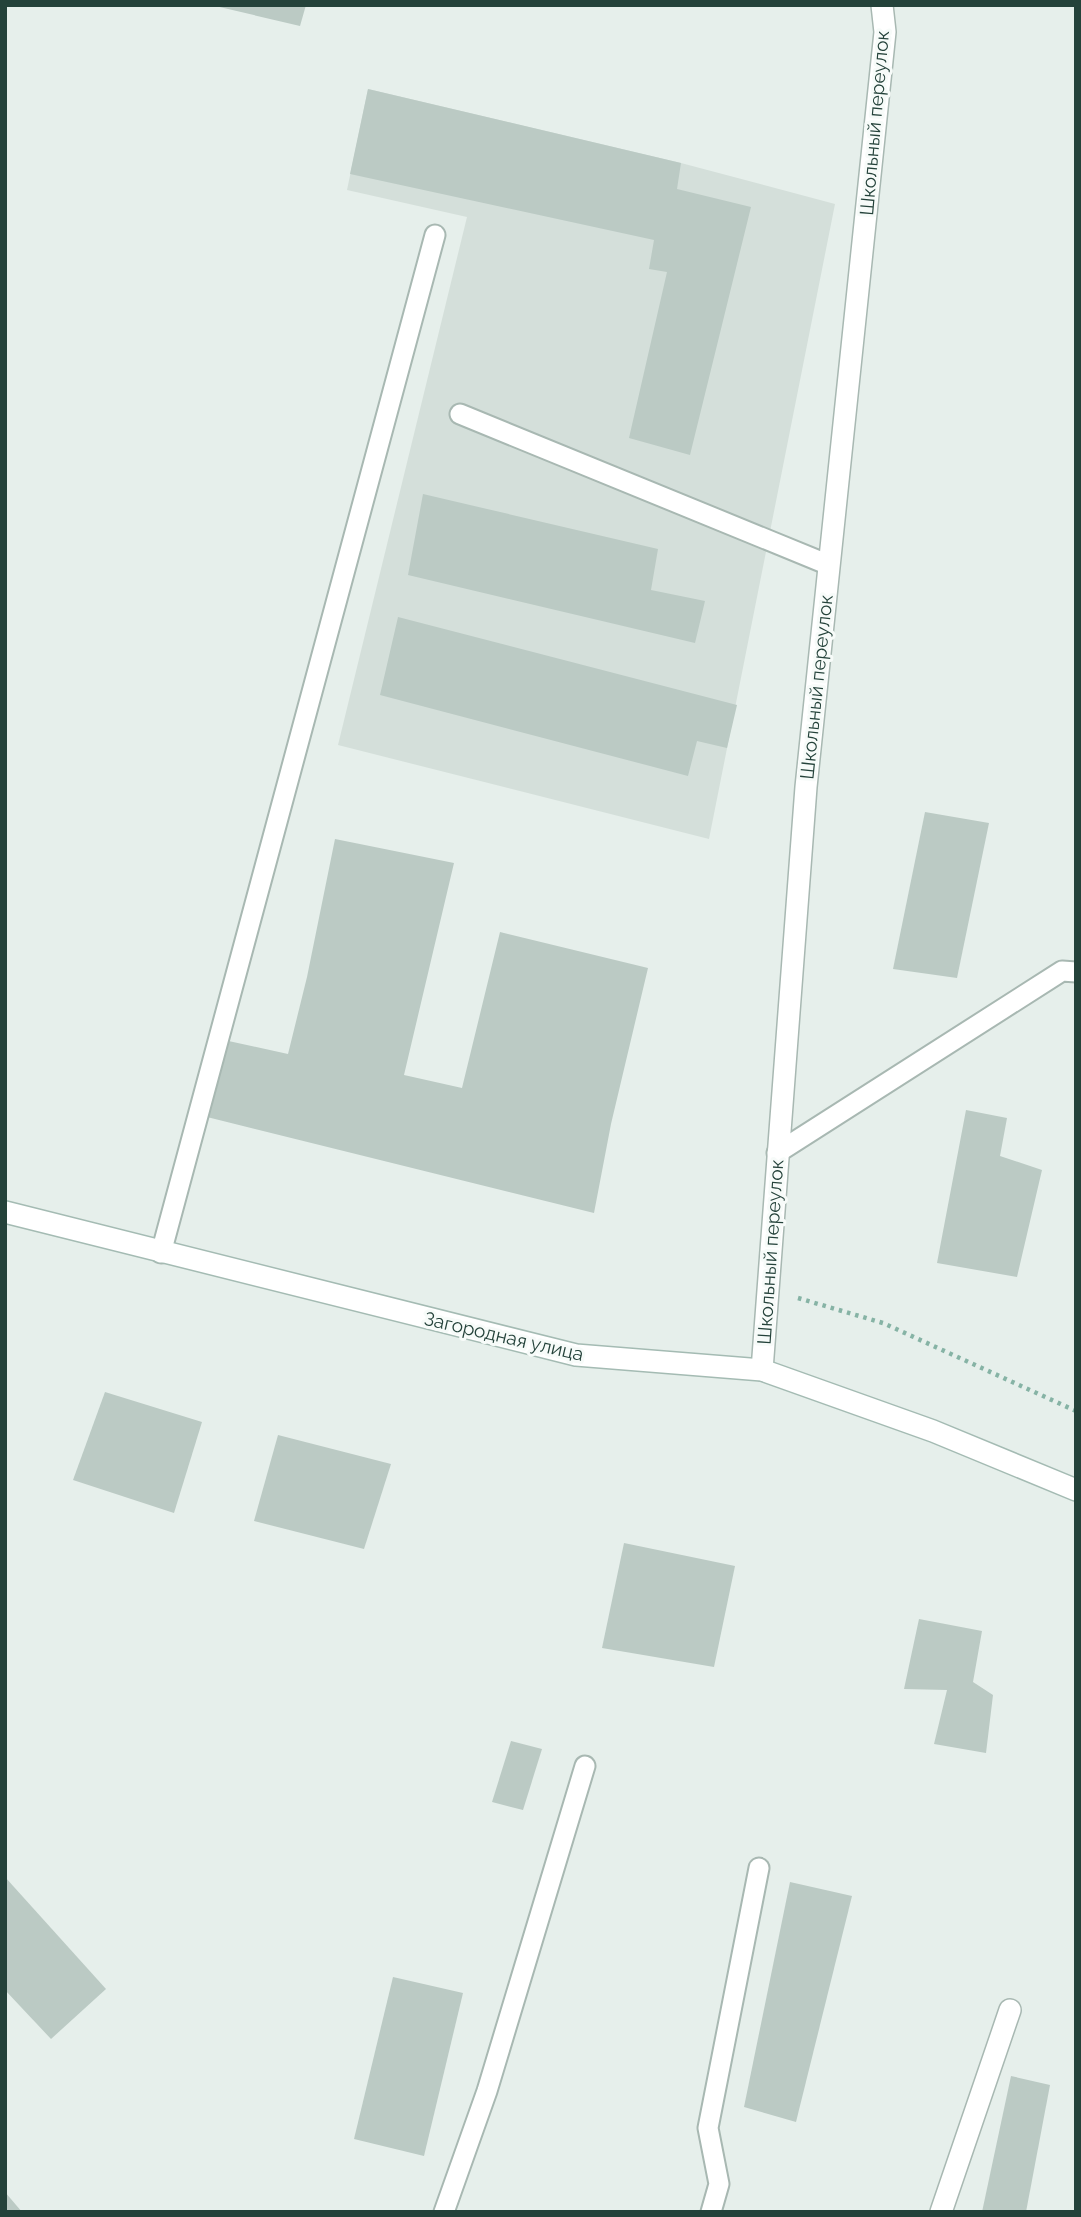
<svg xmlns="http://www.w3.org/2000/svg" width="1081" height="2217" font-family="Raleway,sans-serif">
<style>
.built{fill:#d4dfda}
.building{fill:#bbcac4}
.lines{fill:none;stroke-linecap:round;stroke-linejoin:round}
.lane-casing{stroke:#a8b8b2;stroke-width:23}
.street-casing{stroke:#a8b8b2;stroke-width:24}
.secondary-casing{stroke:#a4bbb3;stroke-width:24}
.path{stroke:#86b3a5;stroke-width:4.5;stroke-dasharray:3.5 5;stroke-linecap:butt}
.lane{stroke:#fff;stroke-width:19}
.street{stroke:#fff;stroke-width:21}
.secondary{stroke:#fff;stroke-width:21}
.labels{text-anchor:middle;stroke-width:6;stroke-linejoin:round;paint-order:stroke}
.street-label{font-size:19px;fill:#24423a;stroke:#f7fbf9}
</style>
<rect width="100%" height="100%" fill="#e6efeb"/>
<!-- built -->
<path class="built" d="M368 89 681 163 835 204 709 839 338 745 467 217 347 190Z"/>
<!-- building -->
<g class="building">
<path d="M211 5H306L300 26Z"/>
<path d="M368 89 681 163 677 189 751 207 690 455 629 438 667 272 649 269 654 240 350 174Z"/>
<path d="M423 494 658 549 651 590 705 601 695 643 408 575Z"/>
<path d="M398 617 737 705 727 748 697 741 688 776 380 695Z"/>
<path d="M925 812 989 823 957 978 893 969Z"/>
<path d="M335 839 454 863 404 1075 462 1088 500 932 648 968 611 1124 594 1213 203 1116 224 1040 288 1054 307 977Z"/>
<path d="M966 1110 1007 1118 1000 1156 1042 1170 1017 1277 937 1263Z"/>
<path d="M105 1392 202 1422 174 1513 73 1480Z"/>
<path d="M278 1435 391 1464 364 1549 254 1521Z"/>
<path d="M624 1543 735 1566 714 1667 602 1648Z"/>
<path d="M919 1619 982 1631 973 1682 993 1695 986 1753 934 1744 947 1690 904 1689Z"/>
<path d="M511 1741 542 1749 523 1810 492 1802Z"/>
<path d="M5 1877 106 1989 51 2039 5 1990Z"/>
<path d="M790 1882 852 1896 796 2122 744 2107Z"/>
<path d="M393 1977 463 1993 424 2156 354 2139Z"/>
<path d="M1011 2076 1050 2085 1026 2212H982Z"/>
<path d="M5 2192 22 2212H5Z"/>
</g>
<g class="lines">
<!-- lane casing -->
<g class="lane-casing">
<g id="lane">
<path d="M460 414 829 565"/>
<path d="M777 1153 1062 971 1076 972"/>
<path d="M161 1253 435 235"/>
<path d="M444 2212 487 2091 585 1766"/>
<path d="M711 2212 719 2184 708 2128 759 1868"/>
</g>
</g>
<!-- street casing -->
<g class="street-casing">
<g id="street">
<path d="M762 1370 806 787 885 32 882 5"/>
<path d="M941 2212 1010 2010"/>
</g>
</g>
<!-- secondary casing -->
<g class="secondary-casing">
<path id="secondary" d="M5 1212 576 1355 762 1370 933 1431 1076 1490"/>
</g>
<!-- path -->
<path class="path" d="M798 1298 883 1323 1076 1411"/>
<!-- lane -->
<use href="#lane" class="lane"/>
<!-- street -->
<use href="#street" class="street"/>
<!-- secondary -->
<use href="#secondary" class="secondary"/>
</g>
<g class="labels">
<!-- street labels -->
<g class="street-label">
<text transform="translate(874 123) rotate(-85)" y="7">Школьный переулок</text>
<text transform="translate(816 687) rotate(-84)" y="7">Школьный переулок</text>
<text transform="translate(770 1252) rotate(-86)" y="7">Школьный переулок</text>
<text transform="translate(504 1336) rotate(13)" y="7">Загородная улица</text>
</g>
</g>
<!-- border -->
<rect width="1081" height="2217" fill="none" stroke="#24423a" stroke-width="14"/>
</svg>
